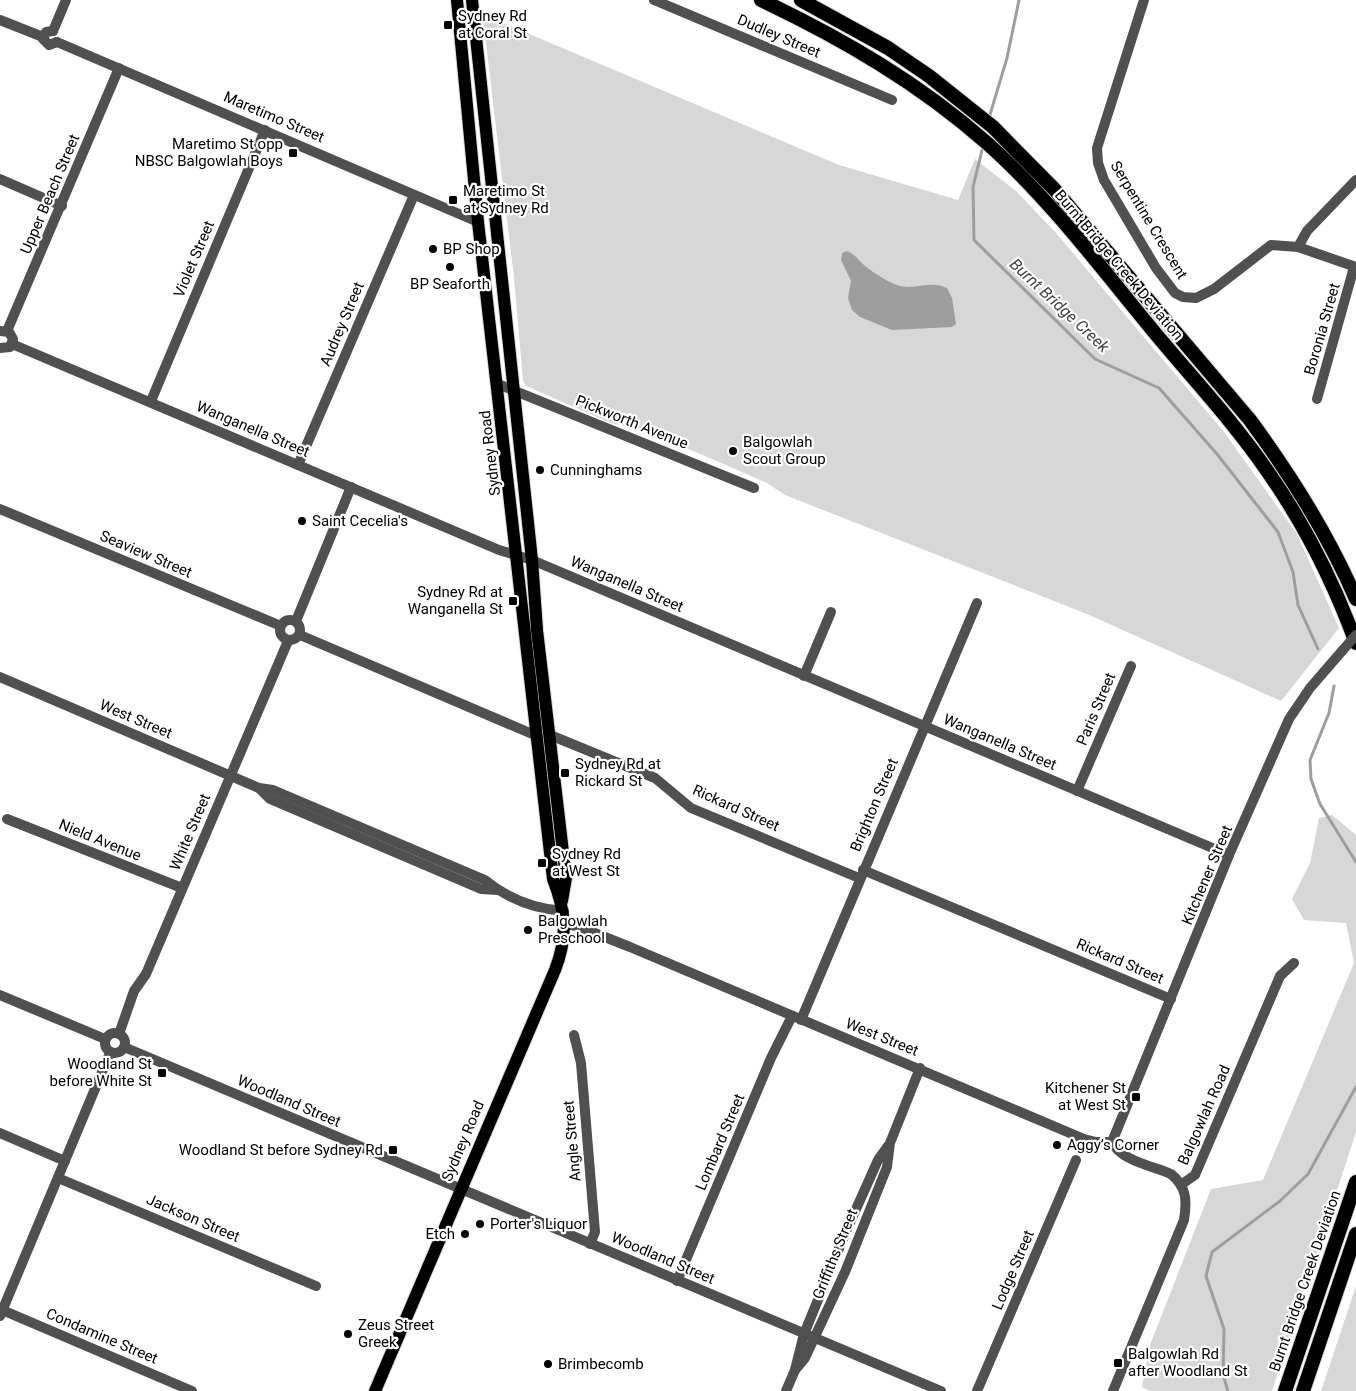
<svg xmlns="http://www.w3.org/2000/svg" width="1356" height="1391" font-family="Roboto,sans-serif">
<style>
.green{fill:#d7d7d7}
.water{fill:#9e9e9e}
.lines{fill:none;stroke-linecap:round;stroke-linejoin:round}
.stream{stroke:#9e9e9e;stroke-width:3}
.major-casing{stroke:#dbdbdb;stroke-width:14}
.highway-casing{stroke:#dbdbdb;stroke-width:16}
.minor{stroke:#505050;stroke-width:10}
.major{stroke:#000;stroke-width:12}
.highway{stroke:#000;stroke-width:14}
.minor-bridge{stroke:#505050;stroke-width:10}
.poi-dot{fill:#000;stroke:#fff;stroke-width:2}
.labels{text-anchor:middle;stroke-width:4.5;stroke-linejoin:round;paint-order:stroke}
.poi-label{font-size:15px;fill:#000;stroke:#fff;text-anchor:start}
.street-label{font-size:15px;fill:#000;stroke:#fff}
.water-label{font-size:16px;font-style:italic;fill:#3f3f3f;stroke:#fff}
</style>
<rect width="100%" height="100%" fill="#fff"/>
<!-- green -->
<g class="green">
<path d="M489 17 839 165 958 200 975 159 1016 191 1056 233 1224 432 1297 534 1339 628 1281 701 1087 614 785 495 767 483 719 462 649 432 611 423 526 386 523 381 514 278 483 18Z"/>
<path d="M1332 815 1356 835V1132L1272 1391H1150L1142 1387 1150 1345 1211 1189 1263 1180 1354 963 1346 923 1304 920 1292 899 1310 863 1319 818Z"/>
<path d="M1356 1286V1391H1321Z"/>
</g>
<!-- water -->
<path class="water" d="M847 251C855 254 859 261 865 266 874 273 889 283 900 286 916 290 931 280 947 288L952 298 956 324 952 327 892 330 860 317 852 310 848 298 851 281 841 260 842 253Z"/>
<g class="lines">
<!-- stream -->
<g class="stream">
<path d="M989 118 1007 58 1019 0"/>
<path d="M983 146 973 187 974 240 1095 359 1159 388 1217 454 1278 532 1293 572 1298 605 1318 649"/>
<path d="M1334 686 1329 713 1310 760 1311 779 1320 804 1356 862"/>
<path d="M1228 1391 1223 1375 1224 1329 1206 1276 1212 1252 1280 1201 1308 1174 1356 1087"/>
</g>
<!-- major casing -->
<g class="major-casing">
<g id="major">
<path d="M472 0 532 560 537 630 566 878 562 901"/>
<path d="M375 1391 555 970C568 937 566 912 553 879L478 222 457 0"/>
</g>
</g>
<!-- highway casing -->
<g class="highway-casing">
<g id="highway">
<path d="M761 0C843 39 919 83 988 144 1052 201 1105 273 1160 339 1197 383 1236 425 1268 472 1305 525 1334 583 1356 643"/>
<path d="M801 0 888 48 929 76 993 127 1055 190 1250 420C1292 477 1328 534 1356 599"/>
<path d="M1285 1391 1356 1182"/>
<path d="M1303 1391 1356 1234"/>
</g>
</g>
<!-- minor -->
<g class="minor">
<path d="M654 0 892 100"/>
<path d="M1144 0 1097 148 1098 163 1104 180 1156 268 1175 293 1183 297 1196 298 1214 289 1271 245 1298 247 1356 267"/>
<path d="M0 20 43 37"/>
<path d="M53 31 46 32 43 39 49 45 57 42"/>
<path d="M53 31 66 0"/>
<path d="M57 42 478 222"/>
<path d="M0 179 62 206"/>
<path d="M1298 247 1307 231 1356 180"/>
<path d="M0 331 9 332 13 339 10 347 0 348"/>
<path d="M7 331 119 68"/>
<path d="M12 344 499 550 532 560 1229 855"/>
<path d="M498 384 754 488"/>
<path d="M1317 399 1354 267"/>
<path d="M151 401 265 130"/>
<path d="M298 465 414 195"/>
<path d="M0 509 281 626"/>
<circle cx="290" cy="630" r="10"/>
<path d="M296 621 351 487"/>
<path d="M300 635 537 736"/>
<path d="M804 676 831 612"/>
<path d="M0 677 259 788 273 790 485 880C507 898 535 909 564 911"/>
<path d="M550 735 655 778 691 808 859 878"/>
<path d="M259 788 270 799 481 889 498 890"/>
<path d="M1077 791 1131 666"/>
<path d="M7 819 182 888"/>
<path d="M863 870 1171 999"/>
<path d="M564 924 577 926 630 947 1084 1139 1096 1142H1112"/>
<path d="M0 995 105 1039"/>
<path d="M801 1020 977 603"/>
<circle cx="115" cy="1043" r="10"/>
<path d="M119 1034 134 991 146 974 288 641"/>
<path d="M574 1035 581 1063 595 1232 590 1244"/>
<path d="M124 1047 941 1391"/>
<path d="M0 1133 65 1161"/>
<path d="M1112 1142 1229 855 1289 719 1310 688 1342 651"/>
<path d="M1112 1142C1121 1161 1153 1166 1171 1174 1187 1187 1187 1201 1184 1220L1113 1391"/>
<path d="M58 1178 316 1286"/>
<path d="M1182 1184 1195 1175 1280 976 1294 963"/>
<path d="M677 1281 771 1058 792 1016"/>
<path d="M0 1309 192 1391"/>
<path d="M0 1316 110 1053"/>
<path d="M795 1370 805 1358 845 1272 887 1167 890 1143 920 1068"/>
<path d="M786 1391 795 1370 804 1334 844 1236 878 1160 888 1146"/>
<path d="M977 1391 1076 1160"/>
</g>
<!-- major -->
<use href="#major" class="major"/>
<!-- highway -->
<use href="#highway" class="highway"/>
<!-- minor-bridge -->
<path class="minor-bridge" d="M1342 651 1356 635"/>
</g>
<!-- markers -->
<g class="poi-dot">
<rect x="443" y="20" width="10" height="10" rx="2.5"/>
<rect x="288" y="148" width="10" height="10" rx="2.5"/>
<rect x="448" y="195" width="10" height="10" rx="2.5"/>
<circle cx="433" cy="249" r="5"/>
<circle cx="450" cy="267" r="5"/>
<circle cx="733" cy="451" r="5"/>
<circle cx="540" cy="470" r="5"/>
<circle cx="302" cy="521" r="5"/>
<rect x="508" y="596" width="10" height="10" rx="2.5"/>
<rect x="560" y="768" width="10" height="10" rx="2.5"/>
<rect x="537" y="858" width="10" height="10" rx="2.5"/>
<circle cx="528" cy="930" r="5"/>
<rect x="157" y="1068" width="10" height="10" rx="2.5"/>
<rect x="1131" y="1092" width="10" height="10" rx="2.5"/>
<circle cx="1057" cy="1145" r="5"/>
<rect x="388" y="1145" width="10" height="10" rx="2.5"/>
<circle cx="480" cy="1224" r="5"/>
<circle cx="465" cy="1234" r="5"/>
<circle cx="348" cy="1334" r="5"/>
<rect x="1113" y="1358" width="10" height="10" rx="2.5"/>
<circle cx="548" cy="1364" r="5"/>
</g>
<g class="labels">
<!-- poi labels -->
<g class="poi-label">
<text x="458" y="21">Sydney Rd<tspan x="458" dy="17">at Coral St</tspan></text>
<text x="283" y="149" text-anchor="end">Maretimo St opp<tspan x="283" dy="17">NBSC Balgowlah Boys</tspan></text>
<text x="463" y="196">Maretimo St<tspan x="463" dy="17">at Sydney Rd</tspan></text>
<text x="443" y="254">BP Shop</text>
<text x="450" y="289" text-anchor="middle">BP Seaforth</text>
<text x="743" y="447">Balgowlah<tspan x="743" dy="17">Scout Group</tspan></text>
<text x="550" y="475">Cunninghams</text>
<text x="312" y="526">Saint Cecelia's</text>
<text x="503" y="597" text-anchor="end">Sydney Rd at<tspan x="503" dy="17">Wanganella St</tspan></text>
<text x="575" y="769">Sydney Rd at<tspan x="575" dy="17">Rickard St</tspan></text>
<text x="552" y="859">Sydney Rd<tspan x="552" dy="17">at West St</tspan></text>
<text x="538" y="926">Balgowlah<tspan x="538" dy="17">Preschool</tspan></text>
<text x="152" y="1069" text-anchor="end">Woodland St<tspan x="152" dy="17">before White St</tspan></text>
<text x="1126" y="1093" text-anchor="end">Kitchener St<tspan x="1126" dy="17">at West St</tspan></text>
<text x="1067" y="1150">Aggy’s Corner</text>
<text x="383" y="1155" text-anchor="end">Woodland St before Sydney Rd</text>
<text x="490" y="1229">Porter's Liquor</text>
<text x="455" y="1239" text-anchor="end">Etch</text>
<text x="358" y="1330">Zeus Street<tspan x="358" dy="17">Greek</tspan></text>
<text x="1128" y="1359">Balgowlah Rd<tspan x="1128" dy="17">after Woodland St</tspan></text>
<text x="558" y="1369">Brimbecomb</text>
</g>
<!-- street labels -->
<g class="street-label">
<text transform="translate(779 36) rotate(23)" y="5">Dudley Street</text>
<text transform="translate(274 117) rotate(23)" y="5">Maretimo Street</text>
<text transform="translate(50 194) rotate(-67)" y="5">Upper Beach Street</text>
<text transform="translate(1149 220) rotate(59)" y="5">Serpentine Crescent</text>
<text transform="translate(194 259) rotate(-67)" y="5">Violet Street</text>
<text transform="translate(1119 265) rotate(50)" y="5">Burnt Bridge Creek Deviation</text>
<text transform="translate(342 324) rotate(-67)" y="5">Audrey Street</text>
<text transform="translate(1322 329) rotate(-74)" y="5">Boronia Street</text>
<text transform="translate(632 422) rotate(22)" y="5">Pickworth Avenue</text>
<text transform="translate(253 429) rotate(23)" y="5">Wanganella Street</text>
<text transform="translate(490 453) rotate(-97)" y="5">Sydney Road</text>
<text transform="translate(146 554) rotate(23)" y="5">Seaview Street</text>
<text transform="translate(627 584) rotate(23)" y="5">Wanganella Street</text>
<text transform="translate(1096 709) rotate(-67)" y="5">Paris Street</text>
<text transform="translate(136 719) rotate(23)" y="5">West Street</text>
<text transform="translate(1000 742) rotate(23)" y="5">Wanganella Street</text>
<text transform="translate(874 805) rotate(-67)" y="5">Brighton Street</text>
<text transform="translate(736 808) rotate(24)" y="5">Rickard Street</text>
<text transform="translate(190 832) rotate(-67)" y="5">White Street</text>
<text transform="translate(100 840) rotate(22)" y="5">Nield Avenue</text>
<text transform="translate(1207 875) rotate(-67)" y="5">Kitchener Street</text>
<text transform="translate(1120 961) rotate(23)" y="5">Rickard Street</text>
<text transform="translate(882 1037) rotate(22)" y="5">West Street</text>
<text transform="translate(289 1101) rotate(23)" y="5">Woodland Street</text>
<text transform="translate(1204 1115) rotate(-66)" y="5">Balgowlah Road</text>
<text transform="translate(463 1141) rotate(-67)" y="5">Sydney Road</text>
<text transform="translate(572 1141) rotate(-95)" y="5">Angle Street</text>
<text transform="translate(720 1142) rotate(-67)" y="5">Lombard Street</text>
<text transform="translate(193 1218) rotate(23)" y="5">Jackson Street</text>
<text transform="translate(835 1254) rotate(-68)" y="5">Griffiths Street</text>
<text transform="translate(663 1258) rotate(23)" y="5">Woodland Street</text>
<text transform="translate(1013 1270) rotate(-67)" y="5">Lodge Street</text>
<text transform="translate(1305 1281) rotate(-71)" y="5">Burnt Bridge Creek Deviation</text>
<text transform="translate(102 1336) rotate(23)" y="5">Condamine Street</text>
</g>
<!-- water labels -->
<g class="water-label">
<text transform="translate(1060 305) rotate(43)" y="6">Burnt Bridge Creek</text>
</g>
</g>
</svg>
